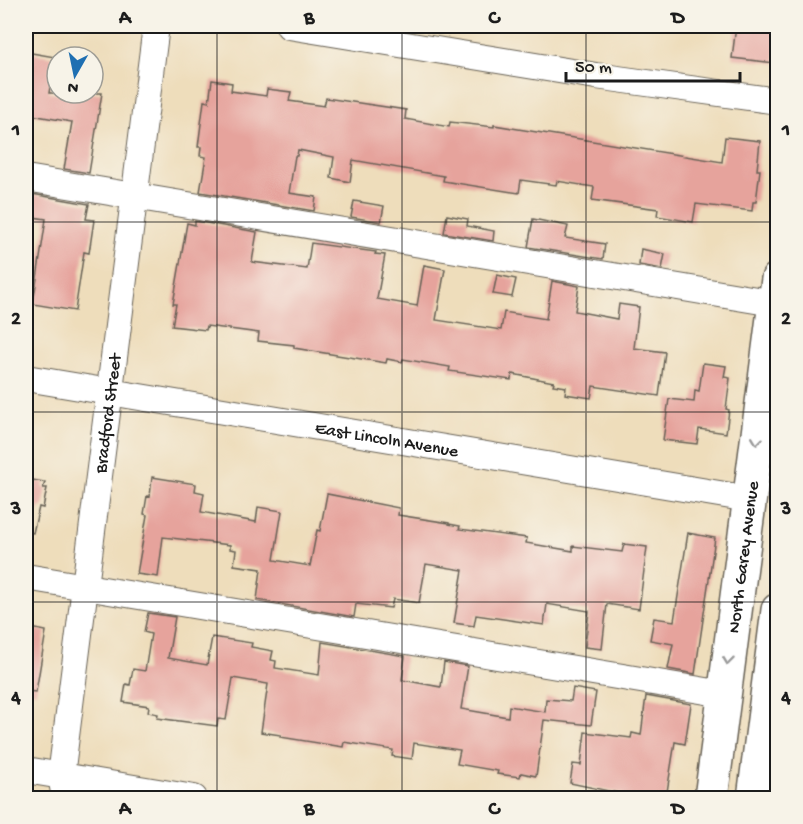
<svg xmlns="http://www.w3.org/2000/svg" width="803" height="824" font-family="'Gochi Hand',sans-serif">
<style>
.building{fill:#e6a39c}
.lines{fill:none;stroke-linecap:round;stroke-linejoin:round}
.minor-casing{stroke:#666054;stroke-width:28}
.major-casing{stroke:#666054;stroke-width:36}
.minor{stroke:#fff;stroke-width:26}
.major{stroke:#fff;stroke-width:33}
.oneway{stroke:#999}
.grid{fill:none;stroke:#1c1c1c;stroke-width:1.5;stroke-opacity:0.55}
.labels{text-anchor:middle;stroke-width:6;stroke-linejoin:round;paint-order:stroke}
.street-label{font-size:18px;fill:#1c1c1c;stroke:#f7f3e8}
.neatline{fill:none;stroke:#1c1c1c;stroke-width:2}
.grid-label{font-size:20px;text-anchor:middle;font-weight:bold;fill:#1c1c1c}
</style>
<rect width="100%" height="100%" fill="#f7f3e8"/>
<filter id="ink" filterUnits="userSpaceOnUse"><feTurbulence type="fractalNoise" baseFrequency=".0167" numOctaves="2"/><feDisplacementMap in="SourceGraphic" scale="12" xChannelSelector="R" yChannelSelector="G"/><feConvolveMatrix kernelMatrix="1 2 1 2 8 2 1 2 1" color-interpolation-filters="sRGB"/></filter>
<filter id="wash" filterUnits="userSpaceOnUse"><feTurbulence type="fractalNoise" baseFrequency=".008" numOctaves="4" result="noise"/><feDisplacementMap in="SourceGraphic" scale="24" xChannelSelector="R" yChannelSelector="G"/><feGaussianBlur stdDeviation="1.35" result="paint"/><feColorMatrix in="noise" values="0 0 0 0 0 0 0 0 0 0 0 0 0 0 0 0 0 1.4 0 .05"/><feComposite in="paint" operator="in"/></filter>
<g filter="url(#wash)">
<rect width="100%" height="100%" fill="#edb"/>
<g id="blocks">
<!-- building -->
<g class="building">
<path d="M736 26H777L775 63 732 58Z"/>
<path d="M26 52 55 57 49 93H102L89 173 64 169 72 122 26 114Z"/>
<path d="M212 80 232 83 231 91 266 96 267 89 291 92 289 101 324 106 326 98 406 110 405 119 449 127 450 122 494 127V125L722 162 725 137 760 141 757 170H760L756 202H753L752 211 696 204 693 222 657 216 658 209 592 200 594 187 557 181 556 185 521 180 519 193 443 181 444 176 353 160 350 182 331 178 334 157 298 150 297 156H295L289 193 316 197 314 211 200 192 206 157 200 156 201 147H198L204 101 209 102Z"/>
<path d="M26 193 89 204 86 219 94 220 89 253 84 252 75 311 33 304 46 219 26 216Z"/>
<path d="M354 201 384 206 381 222 351 217Z"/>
<path d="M447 215 468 219 467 226 494 231 493 241 444 233Z"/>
<path d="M533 219 568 226 565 238 605 244 603 259 528 247Z"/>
<path d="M195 221 257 232 252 262 307 269 311 243 376 252 375 254 385 255 377 299 417 306 424 265 445 269 436 320 501 330 504 312 546 319 552 281 579 286 575 311 617 319 619 304 639 307 634 348 665 352 659 396 593 386 591 398 565 394 566 387 553 385 554 382 512 374 511 380 449 371 450 367 403 359 402 362 387 359 386 363 294 348V345L258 341 259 333 207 326 206 330 172 326 176 304H173L187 223 195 225Z"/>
<path d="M641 249 665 254 662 269 639 265Z"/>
<path d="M497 275 516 279 512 297 493 294Z"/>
<path d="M703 363 726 366 724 377 730 378 726 409 729 410 726 433 699 429 697 444 663 440 669 399 694 402 695 390 699 391Z"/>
<path d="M152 477 196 484 195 491 204 493 201 512 256 522 258 507 282 511 274 560 310 566 317 530 320 531 327 494 399 508 398 515 449 523V524L460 526 459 529 527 538 526 543 573 551V546L622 552 624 544 647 547 639 609 607 604 602 649 585 647 589 611 547 604 544 625 476 615 474 626 454 623 463 570 426 564 419 603 393 599 391 608 356 604 354 617 257 600 261 569 234 565 236 550 230 549V545L163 537 158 577 137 574 147 515 144 514 147 496 150 497Z"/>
<path d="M26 479 45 482 43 488H47L43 508 39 507 33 533 26 532Z"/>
<path d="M688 533 715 538 695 674 668 669 673 644 650 640 654 618 674 621Z"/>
<path d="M148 613 175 617 168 658 207 665 212 637 252 643 251 647 273 651 271 660 276 661 275 668 319 675 322 642 405 656 402 680 441 687 444 662 468 666 461 709 508 717 509 706 545 712 546 699 571 701 573 688 596 692 591 725 544 720 536 776 521 773 520 777 497 774 498 771 457 764 460 750 414 743 412 759 392 756 393 750 344 742 343 747 280 737 281 735 261 732 268 684 233 678 226 720 218 719 217 726 157 718 158 714 148 712 149 706 123 702 126 684 130 685 133 669 145 671 151 634 144 632Z"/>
<path d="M26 627 46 631 36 692 26 691Z"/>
<path d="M646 696 691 704 685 744 675 742 666 798H622L623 794 570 783 573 764 581 765 585 732 631 738 632 733 641 735Z"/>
</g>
</g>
</g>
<g filter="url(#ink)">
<use href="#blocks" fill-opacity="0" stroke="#666054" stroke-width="1.5"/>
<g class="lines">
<!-- minor casing -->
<g class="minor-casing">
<g id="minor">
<path d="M289 26 596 76 778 101"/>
<path d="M26 178 774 303"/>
<path id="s1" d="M26 378 749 499"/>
<path d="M26 577 724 694"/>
<path d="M26 770 194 798"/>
<path id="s2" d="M65 798 61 776 156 26"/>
</g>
</g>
<!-- major casing -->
<g class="major-casing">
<g id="major">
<path id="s3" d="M711 798 778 279"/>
<path d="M754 798 778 610"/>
</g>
</g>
<!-- minor -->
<use href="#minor" class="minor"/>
<!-- major -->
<use href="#major" class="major"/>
</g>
<!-- one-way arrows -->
<defs><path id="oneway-chevron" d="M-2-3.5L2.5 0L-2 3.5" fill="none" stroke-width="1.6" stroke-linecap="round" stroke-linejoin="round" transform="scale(1.5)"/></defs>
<g class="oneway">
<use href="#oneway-chevron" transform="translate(757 441) rotate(97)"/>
<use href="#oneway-chevron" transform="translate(728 661) rotate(97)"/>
</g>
</g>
<!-- grid -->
<path class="grid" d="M217 26V798M402 26V798M586 26V798M26 222H778M26 412H778M26 602H778"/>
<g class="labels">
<!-- street labels -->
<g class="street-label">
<text dy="6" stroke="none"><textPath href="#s2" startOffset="388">Bradford Street</textPath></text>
<text dy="6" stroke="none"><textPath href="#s1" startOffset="366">East Lincoln Avenue</textPath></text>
<text dy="6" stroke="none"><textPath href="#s3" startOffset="243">North Garey Avenue</textPath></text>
</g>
</g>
<!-- margin -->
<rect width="803" height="824" fill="none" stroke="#f7f3e8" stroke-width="66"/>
<!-- north arrow -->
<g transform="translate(75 75) rotate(189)"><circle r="28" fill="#f7f3e8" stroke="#9f9d96" stroke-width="1.5"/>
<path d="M0-4.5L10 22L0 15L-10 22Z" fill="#1f6fb2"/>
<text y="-9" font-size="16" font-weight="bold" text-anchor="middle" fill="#1c1c1c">N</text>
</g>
<!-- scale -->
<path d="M566 72v9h174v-9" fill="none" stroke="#1c1c1c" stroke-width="3"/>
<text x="575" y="72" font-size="18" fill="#1c1c1c" stroke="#f7f3e8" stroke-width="4.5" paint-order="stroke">50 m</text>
<rect x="33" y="33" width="737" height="758" class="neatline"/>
<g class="grid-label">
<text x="125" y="23">A</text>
<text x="309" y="23">B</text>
<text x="494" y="23">C</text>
<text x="678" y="23">D</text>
<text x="16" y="135">1</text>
<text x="786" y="135">1</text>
<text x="16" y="324">2</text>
<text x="786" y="324">2</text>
<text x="16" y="514">3</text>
<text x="786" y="514">3</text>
<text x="16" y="703">4</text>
<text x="786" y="703">4</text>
<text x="125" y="814">A</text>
<text x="309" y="814">B</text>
<text x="494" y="814">C</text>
<text x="678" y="814">D</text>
</g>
</svg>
